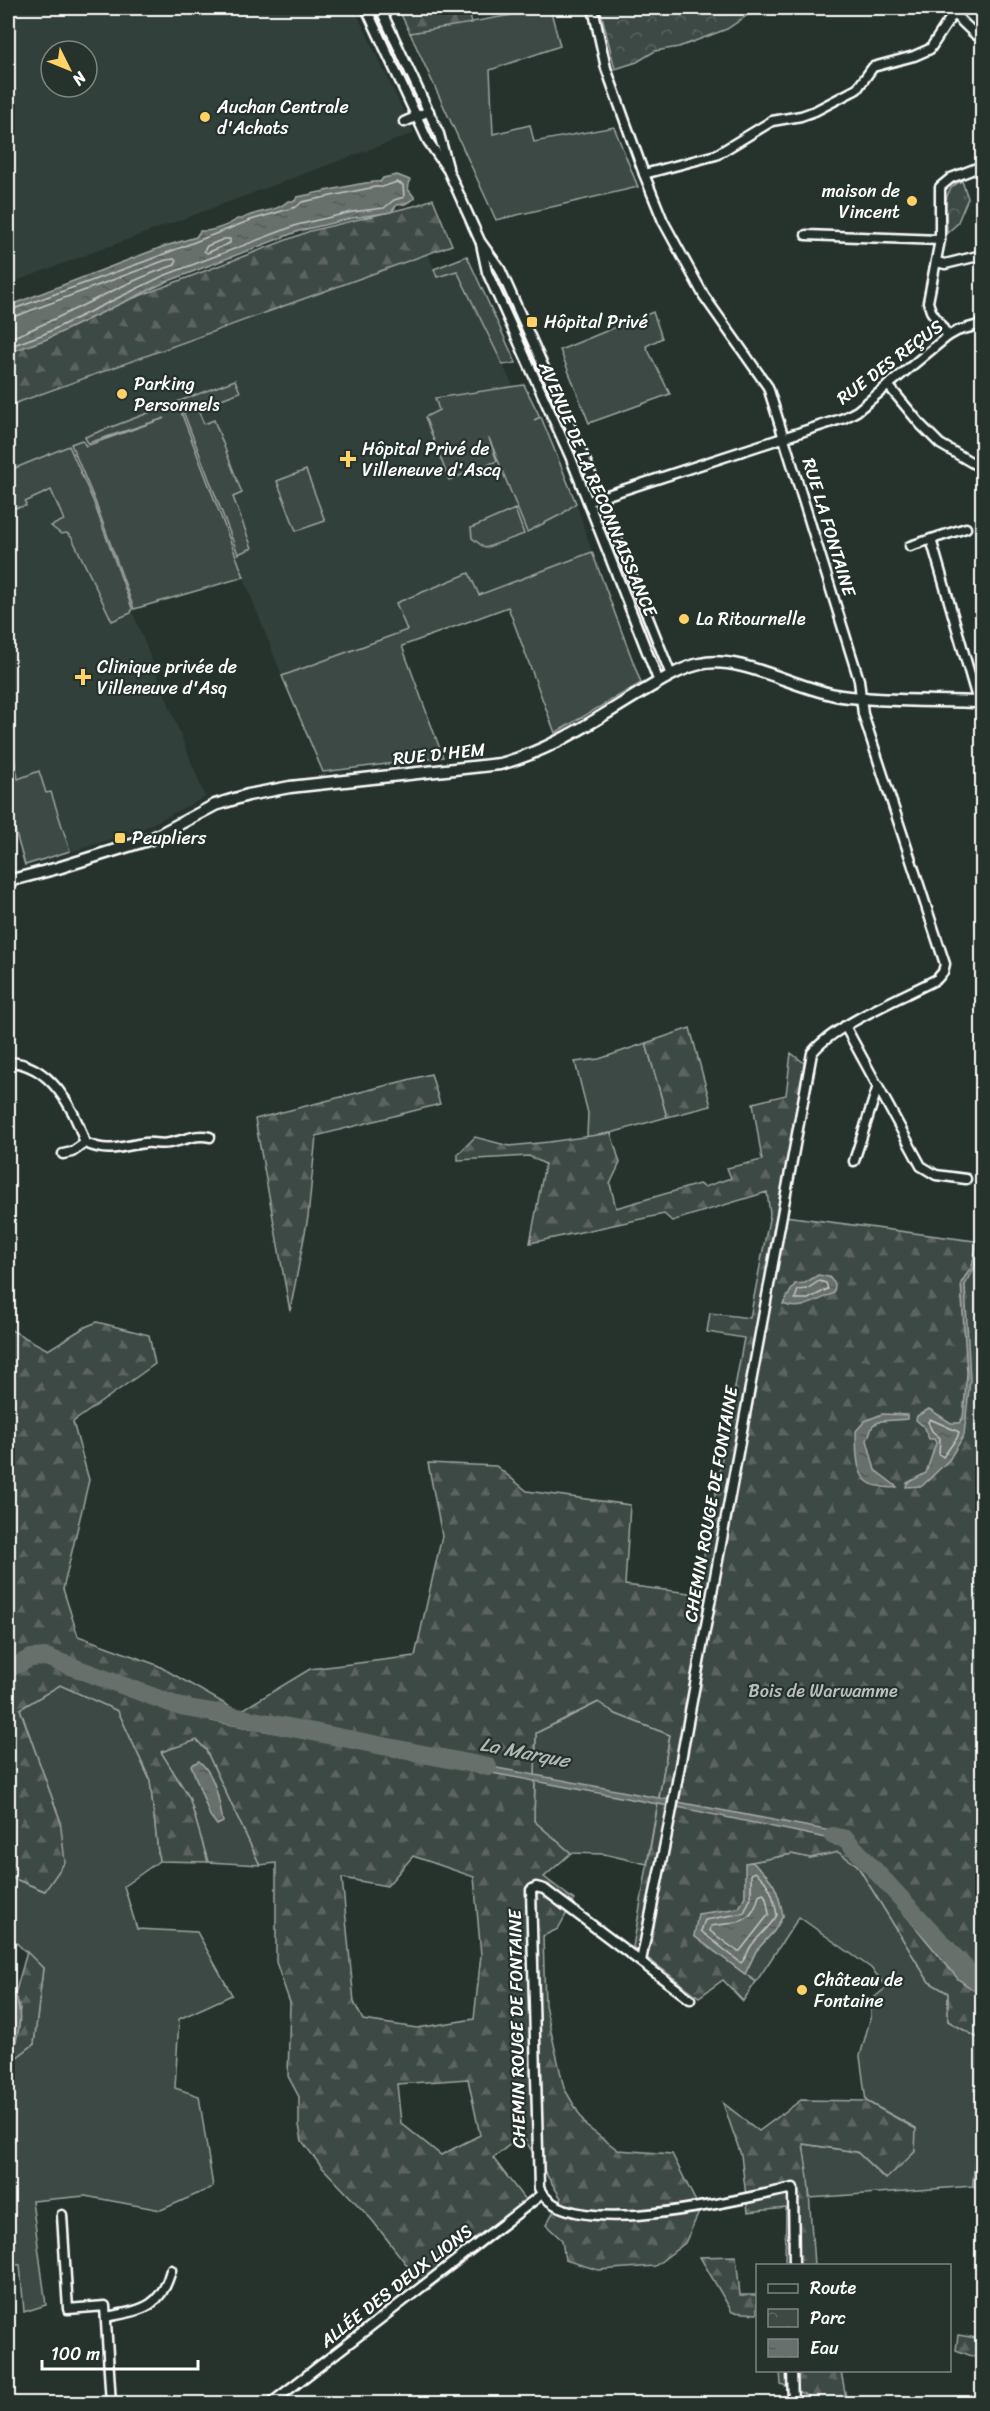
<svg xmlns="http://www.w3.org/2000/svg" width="990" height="2411" font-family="Sriracha,sans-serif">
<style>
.built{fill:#333f3a;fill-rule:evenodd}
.grass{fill:#3e4944;stroke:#9ea4a2;stroke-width:1.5}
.forest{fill:url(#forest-firs);stroke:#9ea4a2;stroke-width:1.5;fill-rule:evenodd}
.park{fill:url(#park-crowns);stroke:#9ea4a2;stroke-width:1.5}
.water{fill:url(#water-ripples);stroke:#a4a9a7;stroke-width:1.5}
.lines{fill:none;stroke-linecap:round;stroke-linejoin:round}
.shore{stroke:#c2c6c4;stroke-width:1.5}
.river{stroke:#67706c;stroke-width:18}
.minor-casing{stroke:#fff;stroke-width:13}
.tertiary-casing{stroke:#fff;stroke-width:15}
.minor{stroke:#26332d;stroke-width:8}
.tertiary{stroke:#26332d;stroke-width:10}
.poi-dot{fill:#ffd166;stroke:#26332d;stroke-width:2}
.labels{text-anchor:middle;stroke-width:4.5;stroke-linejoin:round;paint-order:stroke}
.poi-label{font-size:18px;fill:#fff;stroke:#26332d;text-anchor:start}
.street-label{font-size:18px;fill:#fff;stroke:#26332d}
.park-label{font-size:18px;fill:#bbbfbe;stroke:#26332d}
.water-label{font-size:20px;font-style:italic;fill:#b3b8b6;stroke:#26332d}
</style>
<defs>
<pattern id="forest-firs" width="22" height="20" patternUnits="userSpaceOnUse" patternTransform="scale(1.5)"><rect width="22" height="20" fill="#3e4944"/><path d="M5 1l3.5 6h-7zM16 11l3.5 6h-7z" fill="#5b6460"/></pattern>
<pattern id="park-crowns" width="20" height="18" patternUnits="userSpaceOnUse" patternTransform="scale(1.5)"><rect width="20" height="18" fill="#3e4944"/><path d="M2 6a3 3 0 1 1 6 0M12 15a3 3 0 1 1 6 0" fill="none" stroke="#5b6460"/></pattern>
<pattern id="water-ripples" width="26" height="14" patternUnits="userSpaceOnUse" patternTransform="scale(1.5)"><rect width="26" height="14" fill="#67706c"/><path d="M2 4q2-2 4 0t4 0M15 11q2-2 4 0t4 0" fill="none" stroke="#575a59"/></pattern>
</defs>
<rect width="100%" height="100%" fill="#26332d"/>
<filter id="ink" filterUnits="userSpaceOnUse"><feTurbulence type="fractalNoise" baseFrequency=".0167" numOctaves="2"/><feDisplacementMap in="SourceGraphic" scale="12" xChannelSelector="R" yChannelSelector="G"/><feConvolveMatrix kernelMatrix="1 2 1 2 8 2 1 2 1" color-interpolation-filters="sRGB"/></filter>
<g filter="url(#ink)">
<!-- built -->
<g class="built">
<path d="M8 8H354L414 133 8 284ZM51 51H87V87H51Z"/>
<path d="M428 253 437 277 457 271 513 386 525 383 541 417 489 438 527 532 562 514 576 503 592 552 478 595 469 573 407 629 282 676 231 545 85 446 71 444 95 501 133 613 205 797 140 830 24 867 8 810V470L14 467 8 450V406Z"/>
</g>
<!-- grass -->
<g class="grass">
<path d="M550 8 560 46 490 70 493 134 530 125 534 142 614 127 638 187 496 220 410 33Z"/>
<path d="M467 256 516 363 503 365 457 271 437 277 434 269Z"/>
<path d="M491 260 535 352 528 355 492 276 489 262Z"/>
<path d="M653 312 662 338 646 346 670 394 589 423 560 350Z"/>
<path d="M235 380 240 392 197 408 204 424 214 420 242 493 233 497 252 548 238 554 183 411 181 412 244 577 134 609 95 501 71 444 82 440 86 446 165 418 88 443 85 437Z"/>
<path d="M548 384 590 480 584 482 542 388Z"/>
<path d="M524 385 540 417 534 420 541 417 576 503 562 514 527 532 489 438 497 461 449 480 425 417 439 410 435 398Z"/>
<path d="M69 446 94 503 132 608 131 613 112 621 72 538 67 533 61 534 51 526 64 520 51 490 25 502 26 506 8 509V471Z"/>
<path d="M306 470 325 521 296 531 277 481Z"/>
<path d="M515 509 524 534 485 548 472 538 471 528Z"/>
<path d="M592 552 641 683 555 733 508 607 402 646 443 757 323 772 282 676 407 630 396 603 469 573 479 595Z"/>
<path d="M14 755 18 779 39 771 46 793 51 792 70 851 25 865 8 806V756Z"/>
<path d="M646 1043 667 1117 611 1133 587 1137 588 1113 575 1062 599 1059Z"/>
<path d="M60 1685 118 1711 150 1780 159 1861 124 1886 137 1929 197 1932 232 1995 179 2019 175 2088 199 2096 213 2187 161 2210 85 2196 32 2201 46 2305 24 2312 20 2265 8 2264V2064L34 2044 43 1968 8 1935V1876L44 1891 60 1820 20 1709Z"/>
<path d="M599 1702 616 1714 670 1735 647 1864 604 1854 571 1853 534 1821 536 1733Z"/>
<path d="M197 1740 206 1750 260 1865 208 1862 189 1797 160 1751Z"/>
<path d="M838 1852 857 1865 929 1982 948 1993V2021L982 2040V2137L976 2143 973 2186 810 2198 803 2144 857 2152 885 2179 916 2128 866 2101 860 2056 871 2016V2000L887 1987 871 1968 799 1917 756 1982 745 1974 756 1951 774 1931 783 1916C778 1890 774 1879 752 1862L792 1854 811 1858Z"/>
</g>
<!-- forest -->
<g class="forest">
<path d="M398 8H468L472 23 410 33Z"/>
<path d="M433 199 452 245 8 406V346L310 231 414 206Z"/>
<path d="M690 1028 711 1106 667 1117 646 1043Z"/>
<path d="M791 1053 815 1071 785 1216 982 1242V2040L948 2021V1993L929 1982 857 1865 838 1852 810 1858 792 1854 746 1863 745 1896 739 1909 694 1936 756 1982 743 2001 723 1980 699 1997 633 1947 670 1735 616 1714 598 1702 536 1733 534 1821 571 1853 544 1877 574 1900 558 1929 543 1936 545 2005 564 2088 586 2126 618 2150 672 2154 700 2210 685 2243 655 2266 598 2270 565 2260 562 2240 546 2225 561 2198 522 2135 493 2158 532 2209 427 2291 372 2220 320 2165 302 2141 299 2125V2097L288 2076 290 2003 276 1962V1863L260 1865 206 1750 197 1740 161 1752 189 1797 208 1862 159 1861 150 1780 118 1711 60 1685 20 1709 60 1820 65 1862 45 1891 8 1876V1309L11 1330 48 1350 85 1327 97 1322 149 1335 155 1364 73 1422 89 1480 63 1589 78 1636 157 1665 239 1712 310 1669 415 1656 442 1536 428 1463 496 1466 527 1491 630 1505 625 1585 697 1594 744 1338 707 1332 710 1313 750 1318 770 1214 767 1192 672 1221 664 1214 530 1243 545 1164 529 1156 458 1160V1154L475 1137 509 1146 549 1142 611 1133 620 1163 610 1184 616 1208 699 1184 704 1187 731 1178 727 1168 762 1160 753 1103 786 1095ZM413 1856 474 1877 481 1955 474 2019 417 2028 363 2020 354 2002 342 1878 387 1886ZM468 2079 480 2135 441 2155 401 2123 397 2084Z"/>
<path d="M431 1074 440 1104 316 1136 308 1217 290 1311 255 1119Z"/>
<path d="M27 1952 43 1968 34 2044 8 2064V2045L16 2041 20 2008 15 1994Z"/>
<path d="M801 2100 866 2101 916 2129 915 2152 886 2179 857 2152 803 2144 808 2178 814 2265H785L786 2208 748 2212 741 2155 723 2103 759 2131Z"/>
<path d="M982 2137V2193L973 2186 976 2143Z"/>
<path d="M736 2256 740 2295H757V2314L732 2312 700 2257Z"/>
<path d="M958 2335 982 2339V2360L956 2350Z"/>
<path d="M780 2371H841L847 2403H824L781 2384Z"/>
</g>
<!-- park -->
<g class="park">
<path d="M600 8H785L748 15 727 29 679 47 655 51 637 62 615 69Z"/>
<path d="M962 181 968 198 957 224 947 233C947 213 939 189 962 181Z"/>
</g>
<!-- water -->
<g class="water">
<path d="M397 175 410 180 408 189 415 198 405 204 397 205 391 212 353 218 299 231 166 282 47 339 8 353V306L162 247 196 237 200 231C211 232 230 225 237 219H242C255 210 276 213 288 201H295L297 197C311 195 371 179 380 182L383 178Z"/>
<path d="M977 1242 981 1243 976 1265 965 1285 970 1380 964 1435 949 1460 922 1486 906 1487 907 1483 926 1473 936 1443 934 1439H929L923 1426 916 1420 917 1416 929 1409 951 1423H959L963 1418 967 1373 961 1283 972 1266Z"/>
<path d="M818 1275 829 1277 835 1284 834 1293C818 1300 800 1312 783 1304L795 1284 805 1283Z"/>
<path d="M882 1414 907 1415V1419L881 1421 873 1425 867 1440 875 1470 897 1487C890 1489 885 1487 878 1486 853 1482 857 1450 856 1431L865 1421Z"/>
<path d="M177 1703 227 1718 670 1800 669 1806 212 1721 175 1710Z"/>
<path d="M199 1761C216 1775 219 1801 223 1822L217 1825 210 1816 191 1765Z"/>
<path d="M678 1802 831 1831 853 1841 862 1848 966 1976 982 1988V1996L958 1979 884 1889 862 1853 845 1843 831 1839 677 1807Z"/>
<path d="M752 1862C774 1879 778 1890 783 1916L774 1931 756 1951 745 1974 694 1936 698 1914 739 1908 745 1896V1863Z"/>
<path d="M15 1994C21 2011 21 2023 16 2041L8 2045V1997Z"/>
</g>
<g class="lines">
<!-- shore -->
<g class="shore">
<path d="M224 239H230V243L207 253 204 251 207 246Z"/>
<path d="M8 311 146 261 251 220 296 207 302 202 375 187H382L397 182 403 185 404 197 394 200 384 208 352 212 297 225 163 276 44 334 8 347"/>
<path d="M8 319 166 260 174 259 176 261 175 265C117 284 65 318 8 339"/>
<path d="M819 1281 826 1283 828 1289 808 1299H795L798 1290 807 1289Z"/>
<path d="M930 1419 959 1432 957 1438 943 1457 939 1454 940 1438 932 1431 928 1422Z"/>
<path d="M755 1872C770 1882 774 1898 777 1915 770 1927 759 1935 751 1946 747 1952 746 1959 741 1963L701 1931 705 1920 744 1913 751 1897V1874Z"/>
<path d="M763 1893 766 1898 769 1914 740 1951H737L710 1931 711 1926C737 1922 753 1925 759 1895Z"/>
</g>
<!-- river -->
<g class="river">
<path d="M8 1669 31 1658 46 1657 181 1707 223 1714 488 1767"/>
<path d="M833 1836 846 1839 982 1986"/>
</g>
<!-- minor casing -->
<g class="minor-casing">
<g id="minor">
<path d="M366 8 428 141 448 170 480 241 500 269 586 462 671 675"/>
<path d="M380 8 439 134 448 167"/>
<path d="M593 8 606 68 644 174 663 221 704 296 768 387 859 680 863 714 945 964 943 972 937 979C905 996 832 1026 812 1053L671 1814 641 1961"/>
<path d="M953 13 976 35"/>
<path d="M404 122 429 111"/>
<path d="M644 174 716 155 772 121 801 116 815 111 857 89 873 67 914 56 930 49 957 8"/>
<path d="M806 235 940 240"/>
<path d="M481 244 487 272 570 456 659 682"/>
<path d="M937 262 945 264 982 255"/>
<path d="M948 336 931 311 928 302 940 240V187L951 178 982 166"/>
<path d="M888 385 921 425 940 444 976 465"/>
<path d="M589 501 844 418 857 411 948 336 957 331 982 324"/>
<path d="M931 539 978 702"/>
<path d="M910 546 966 528"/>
<path d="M845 1026 921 1166 936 1175 966 1179"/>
<path d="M8 1062C49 1063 74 1107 85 1143"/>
<path d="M63 1154 72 1152 85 1143C112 1154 119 1146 145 1143 153 1142 161 1145 169 1143 183 1141 196 1133 210 1137"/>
<path d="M854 1161 878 1086"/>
<path d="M690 1999 544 1889 536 1887 531 1890 539 2188C564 2245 744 2198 793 2188L794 2266"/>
<path d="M62 2215 68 2309 105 2306 111 2404"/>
<path d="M106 2317C141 2310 161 2309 171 2270"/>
<path d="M792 2370 793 2404"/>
<path d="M270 2404 542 2194"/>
</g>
</g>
<!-- tertiary casing -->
<g class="tertiary-casing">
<path id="tertiary" d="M8 881 58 868 151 839 215 805 248 795 290 787 500 764C550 751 595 720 638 694 658 683 677 669 700 664 740 654 798 690 841 696 887 702 936 700 982 702"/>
</g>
<!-- minor -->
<use href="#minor" class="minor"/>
<!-- tertiary -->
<use href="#tertiary" class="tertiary"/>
</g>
</g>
<!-- markers -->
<g class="poi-dot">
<circle cx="205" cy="117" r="6"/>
<circle cx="912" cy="201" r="6"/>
<rect x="526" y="316" width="12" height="12" rx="3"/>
<circle cx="122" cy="394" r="6"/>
<path d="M345 450h6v6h6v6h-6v6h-6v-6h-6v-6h6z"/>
<circle cx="684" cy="619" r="6"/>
<path d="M80 668h6v6h6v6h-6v6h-6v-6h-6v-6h6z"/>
<rect x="114" y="832" width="12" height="12" rx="3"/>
<circle cx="802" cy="1990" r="6"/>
</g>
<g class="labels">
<!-- poi labels -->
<g class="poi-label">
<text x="217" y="113">Auchan Centrale<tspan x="217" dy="21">d'Achats</tspan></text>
<text x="900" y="197" text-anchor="end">maison de<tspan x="900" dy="21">Vincent</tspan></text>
<text x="544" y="328">Hôpital Privé</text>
<text x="134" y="390">Parking<tspan x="134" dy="21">Personnels</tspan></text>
<text x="362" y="455">Hôpital Privé de<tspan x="362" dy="21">Villeneuve d'Ascq</tspan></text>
<text x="696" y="625">La Ritournelle</text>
<text x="97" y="673">Clinique privée de<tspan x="97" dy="21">Villeneuve d'Asq</tspan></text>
<text x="132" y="844">Peupliers</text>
<text x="814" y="1986">Château de<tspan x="814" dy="21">Fontaine</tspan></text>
</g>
<!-- street labels -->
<g class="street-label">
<text transform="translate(890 362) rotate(-37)" y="6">RUE DES REÇUS</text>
<text transform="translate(598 489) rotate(67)" y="6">AVENUE DE LA RECONNAISSANCE</text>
<text transform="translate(829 527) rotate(73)" y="6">RUE LA FONTAINE</text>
<text transform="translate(439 754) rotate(-6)" y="6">RUE D'HEM</text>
<text transform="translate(711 1504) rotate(-80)" y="6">CHEMIN ROUGE DE FONTAINE</text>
<text transform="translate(517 2029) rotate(-91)" y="6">CHEMIN ROUGE DE FONTAINE</text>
<text transform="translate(396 2286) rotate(-38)" y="6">ALLÉE DES DEUX LIONS</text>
</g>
<!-- park labels -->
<g class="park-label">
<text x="823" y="1697">Bois de Warwamme</text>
</g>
<!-- water labels -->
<g class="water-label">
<text transform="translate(525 1752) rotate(11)" y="7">La Marque</text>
</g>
</g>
<!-- margin -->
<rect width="990" height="2411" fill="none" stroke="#26332d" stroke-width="30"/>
<rect x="15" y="15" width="960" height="2381" fill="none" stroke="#fff" stroke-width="2" filter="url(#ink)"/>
<!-- legend -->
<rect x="756" y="2264" width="195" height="108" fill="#26332d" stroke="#7d8581" stroke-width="1.5"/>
<rect x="768" y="2284" width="30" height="9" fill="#26332d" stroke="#7d8581" stroke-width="1.5"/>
<text x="810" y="2294" font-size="18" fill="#ffffff">Route</text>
<rect x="768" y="2309" width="30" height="18" fill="url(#park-crowns)" stroke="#7d8581" stroke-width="1.5"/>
<text x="810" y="2324" font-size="18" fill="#ffffff">Parc</text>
<rect x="768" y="2339" width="30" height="18" fill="url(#water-ripples)" stroke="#7d8581" stroke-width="1.5"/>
<text x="810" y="2354" font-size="18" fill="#ffffff">Eau</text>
<!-- north arrow -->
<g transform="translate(69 69) rotate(133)"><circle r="28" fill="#26332d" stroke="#7d8581" stroke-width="1.5"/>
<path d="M0-4.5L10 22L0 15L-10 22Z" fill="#ffd166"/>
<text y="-9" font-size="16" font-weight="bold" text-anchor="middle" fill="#ffffff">N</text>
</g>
<!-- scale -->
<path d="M42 2360v9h156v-9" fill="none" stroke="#ffffff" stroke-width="3"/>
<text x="51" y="2360" font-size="18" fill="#ffffff" stroke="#26332d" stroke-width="4.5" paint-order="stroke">100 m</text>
</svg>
